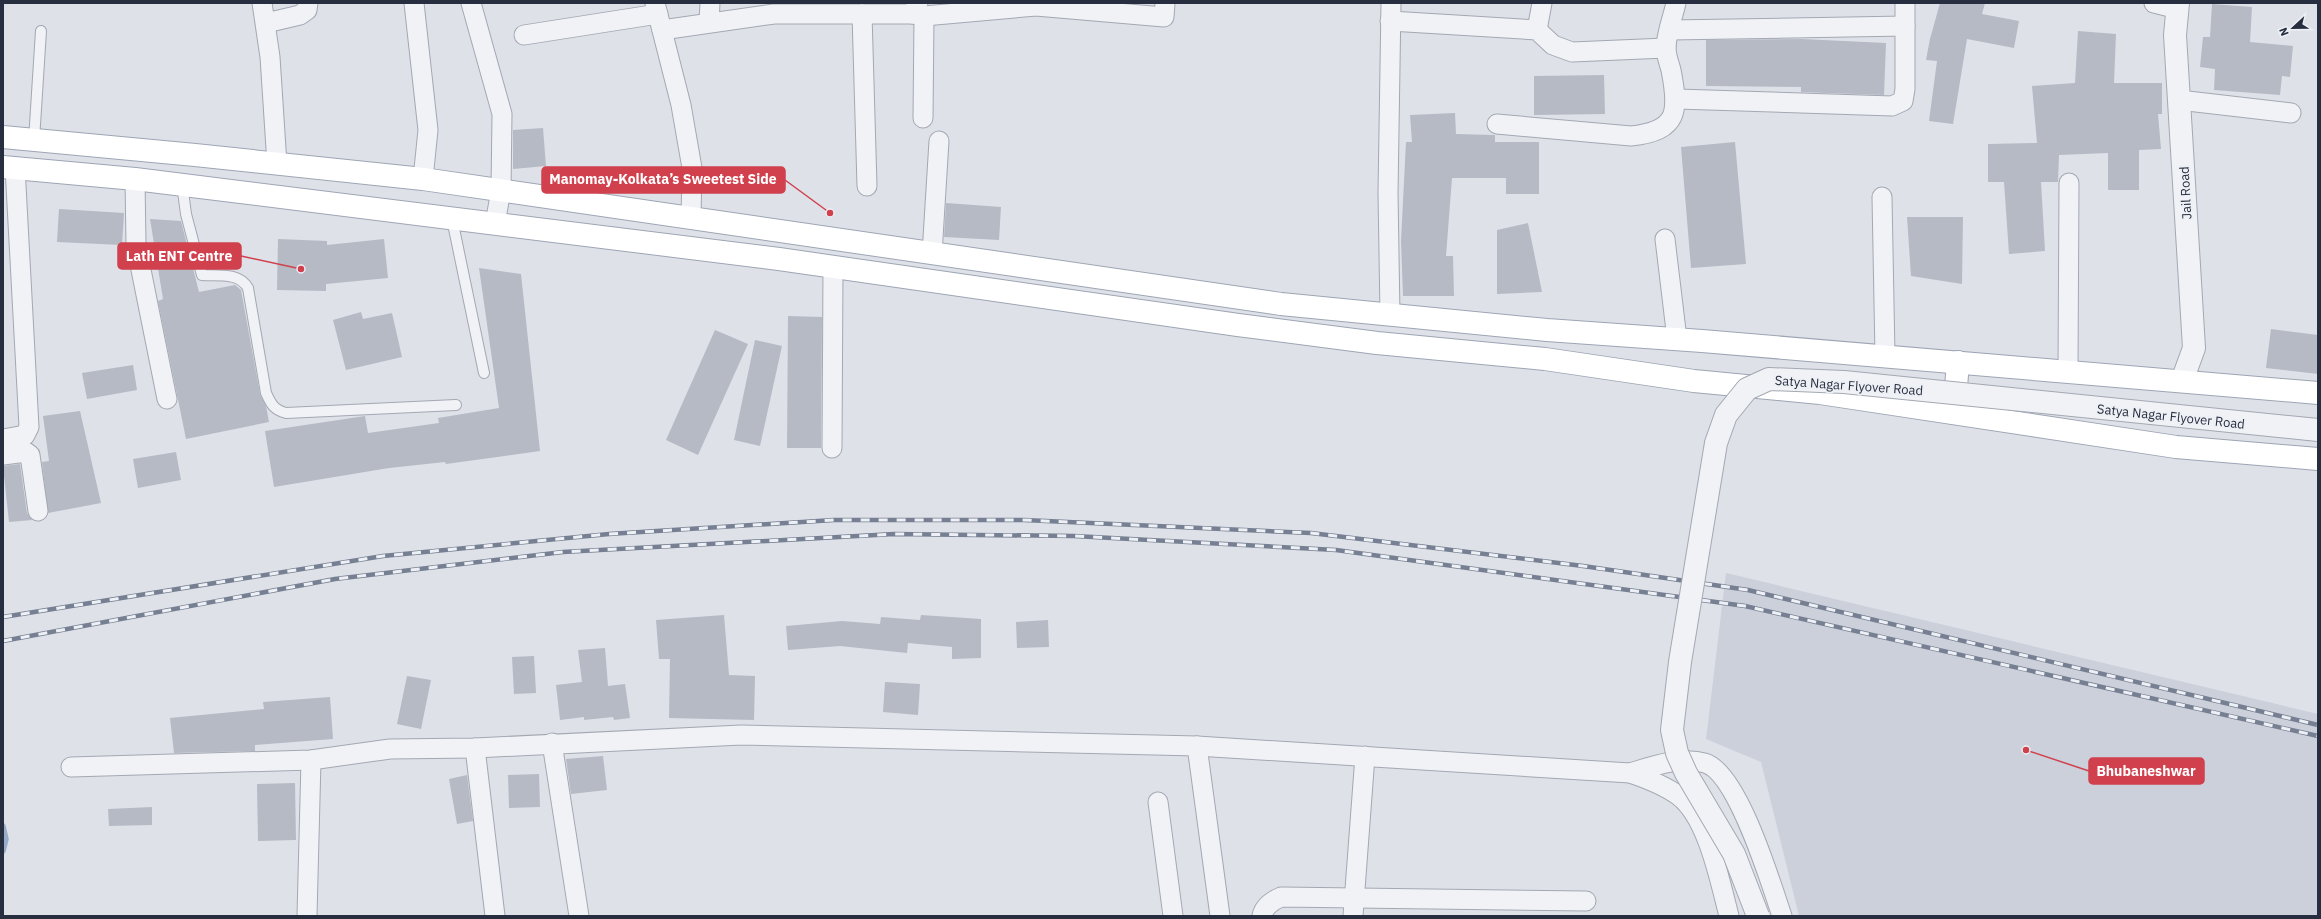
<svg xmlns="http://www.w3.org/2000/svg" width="2321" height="919" font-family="'IBM Plex Sans',sans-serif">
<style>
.built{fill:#ccd0da}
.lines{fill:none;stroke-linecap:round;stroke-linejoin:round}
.stream{stroke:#98adc9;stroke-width:5.5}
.building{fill:#b5bac5}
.service-casing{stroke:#a3a8b2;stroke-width:12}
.minor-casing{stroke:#a3a8b2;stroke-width:21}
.tertiary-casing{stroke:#a3a8b2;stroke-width:24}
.primary-casing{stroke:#9da5b4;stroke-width:24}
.service{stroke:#f1f2f6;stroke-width:10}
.minor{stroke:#f1f2f6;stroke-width:19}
.tertiary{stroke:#f1f2f6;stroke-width:22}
.primary{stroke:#fff;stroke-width:22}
.rail-casing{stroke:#778092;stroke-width:4.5}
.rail{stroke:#edf0f5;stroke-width:3;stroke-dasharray:9;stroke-linecap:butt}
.tertiary-bridge-casing{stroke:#a3a8b2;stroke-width:24;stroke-linecap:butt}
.tertiary-bridge{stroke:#f1f2f6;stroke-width:22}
.labels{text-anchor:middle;stroke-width:4;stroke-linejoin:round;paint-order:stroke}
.street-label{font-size:13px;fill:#272e3f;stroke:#edf0f5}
.leader{fill:none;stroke:#d0404d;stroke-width:1.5}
.callout-dot{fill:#d0404d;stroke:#edf0f5;stroke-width:1.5}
.callout{fill:#d0404d;stroke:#d0404d;stroke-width:1.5}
.callout-label{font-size:14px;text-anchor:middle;font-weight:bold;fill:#fff}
</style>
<rect width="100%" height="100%" fill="#dee1e8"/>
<!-- built -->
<path class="built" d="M1726 573 2318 714V916H1799L1761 762 1706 739Z"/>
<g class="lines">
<!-- stream -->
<path class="stream" d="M3 826 6 839 3 851"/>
</g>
<!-- building -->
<g class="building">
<path d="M1940 3H1985L1982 14 2019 21 2014 48 1967 39 1953 124 1929 121 1937 61 1926 60 1930 39Z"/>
<path d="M2212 4 2252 7 2250 42 2293 46 2290 77 2282 76 2280 95 2214 90 2215 69 2200 67 2203 37H2210Z"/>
<path d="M2078 31 2116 34 2114 83H2162V114H2158L2161 149 2139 150V190H2108V153L2059 155 2058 182H2041L2045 251 2009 254 2004 182H1988V144L2037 143 2032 86 2075 83Z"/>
<path d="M1802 39 1886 43 1884 95 1801 92V87L1706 86V40Z"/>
<path d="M1604 75 1605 114 1534 115V76Z"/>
<path d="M1455 113 1456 134 1495 135V142H1539V194H1506V178H1452L1446 256H1453L1454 296H1403L1401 241 1406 142H1412L1410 115Z"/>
<path d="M543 128 546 166 513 169V130Z"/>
<path d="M1735 142 1746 264 1691 268 1681 147Z"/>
<path d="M946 203 1001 207 999 240 944 237Z"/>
<path d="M59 209 124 213 122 245 57 242Z"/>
<path d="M1907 217H1963L1962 284 1911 276Z"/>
<path d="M150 219 181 221 199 292 235 285 241 290 260 394 266 406 269 422 186 439 158 301 163 299Z"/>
<path d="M1528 223 1542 292 1497 294V230Z"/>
<path d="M278 239 327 241V245L384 239 388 278 326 284V291L277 290Z"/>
<path d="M479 268 521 274 540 451 446 464 445 462 389 468 274 487 265 431 365 416 368 433 439 423 438 418 499 408Z"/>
<path d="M361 312 363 319 392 313 402 357 346 370 333 320Z"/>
<path d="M788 316 822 317 821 448H787Z"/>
<path d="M2271 329 2318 335V374L2266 368Z"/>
<path d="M715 330 748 344 698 455 666 440Z"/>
<path d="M755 340 782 346 760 446 734 440Z"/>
<path d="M133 365 137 390 87 399 82 373Z"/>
<path d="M80 411 101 503 48 513 42 462 49 461 43 416Z"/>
<path d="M176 452 181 480 138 488 133 459Z"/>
<path d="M20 464 27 513 32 520 9 522 3 466Z"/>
<path d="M724 615 729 675 755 676 754 720 669 718 670 659H659L656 620Z"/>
<path d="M921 615 981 619V658L952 659V647L908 643 907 653 840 646 788 650 786 626 842 621 880 624 881 617 920 620Z"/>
<path d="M1048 620 1049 647 1017 648 1016 622Z"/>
<path d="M605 648 608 686 625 684 630 718 614 720 613 717 584 720V717L560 720 556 685 582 682 578 650Z"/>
<path d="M534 656 536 693 514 694 512 657Z"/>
<path d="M407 676 431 680 421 729 397 724Z"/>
<path d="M885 682 920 684 918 715 883 712Z"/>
<path d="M330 697 333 739 255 745V751L174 753 170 718 264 709 263 702Z"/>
<path d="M603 756 607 790 571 794 566 759Z"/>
<path d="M539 774 540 807 509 808 508 775Z"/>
<path d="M467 775 473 821 457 824 449 779Z"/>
<path d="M295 783 296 840 258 841 257 784Z"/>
<path d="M152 807V825L109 826 108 809Z"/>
</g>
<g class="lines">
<!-- service casing -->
<g class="service-casing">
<g id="service">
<path d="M34 140 41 31"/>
<path d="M182 184 186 214 202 275C218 276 239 272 248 288L266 393C271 404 274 410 286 413L456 405"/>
<path d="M452 219 484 373"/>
</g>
</g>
<!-- minor casing -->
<g class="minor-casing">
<g id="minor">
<path d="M262 3 270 57 277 164"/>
<path d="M414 3 428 130 423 179"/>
<path d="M471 3 502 114 501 190 495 224"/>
<path d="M655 3 681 105 692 168 691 219"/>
<path d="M2154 3 2178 9"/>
<path d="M862 14 867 186"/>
<path d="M912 14 924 16 1036 6 1164 17 1165 3"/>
<path d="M1390 21 1537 30 1553 45 1572 52 1666 48"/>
<path d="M709 22 710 3"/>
<path d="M266 23 300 15 307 10 308 3"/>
<path d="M662 30 774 14H912L918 3"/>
<path d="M1537 30 1542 3"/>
<path d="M1670 30 1905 26"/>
<path d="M524 35 658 14"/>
<path d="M1677 99 1892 106 1903 101 1905 89V3"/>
<path d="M2179 100 2291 113"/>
<path d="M923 118 924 16"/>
<path d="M1497 124 1631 136C1679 131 1679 111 1671 70 1669 63 1666 55 1666 48 1666 34 1673 17 1676 3"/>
<path d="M135 179 136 245 167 399"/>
<path d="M1882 197 1885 356"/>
<path d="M1665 239 1677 339"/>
<path d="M932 254 939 141"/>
<path d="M1390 315 1388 193 1391 3"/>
<path d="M2068 371 2069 183"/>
<path d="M3 439 25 435 29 427 15 167"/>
<path d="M832 448 833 268"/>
<path d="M3 455 26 452 30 455 38 511"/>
<path d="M552 743 579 916"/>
<path d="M1197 746 1220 916"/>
<path d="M475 748 495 916"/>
<path d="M71 767 311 760 390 749 475 748 741 735 1197 746 1630 773C1648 779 1664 785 1679 796 1708 818 1720 882 1729 916"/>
<path d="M1630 773C1653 766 1681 756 1705 763 1738 773 1771 884 1782 916"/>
<path d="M1158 802 1173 916"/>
<path d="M307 916 311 760"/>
<path d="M1262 916C1264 906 1272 901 1281 897L1586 901"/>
<path d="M1353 916 1365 756"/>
</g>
</g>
<!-- tertiary casing -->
<g class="tertiary-casing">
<path id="tertiary" d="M2178 3 2175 35 2194 348 2182 381"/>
</g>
<!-- primary casing -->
<g class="primary-casing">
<g id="primary">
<path d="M3 137 195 155 423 179 1281 304 1547 330 1702 341 2318 393"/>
<path d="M3 167 135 179 779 259 1238 325 1377 343 1545 359 1694 381 1820 393 2176 447 2318 459"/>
<path d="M1954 413 1958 362"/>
</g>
</g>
<!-- service -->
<use href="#service" class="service"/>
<!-- minor -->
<use href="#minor" class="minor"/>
<!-- tertiary -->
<use href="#tertiary" class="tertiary"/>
<!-- primary -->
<use href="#primary" class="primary"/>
<!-- rail casing -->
<g class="rail-casing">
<g id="rail">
<path d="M3 617 383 556 609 534 834 520H1024L1311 533 1583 566 1748 590 2318 725"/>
<path d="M3 641 335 579 563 552 894 534 1074 536 1336 550 1745 606 2318 736"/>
</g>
</g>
<!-- rail -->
<use href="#rail" class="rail"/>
<!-- tertiary-bridge casing -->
<g class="tertiary-bridge-casing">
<path id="tertiary-bridge" d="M1758 916 1734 854 1686 773 1677 753 1672 730 1680 662 1716 443 1726 415 1747 389 1769 379 1844 382 2318 430"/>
</g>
<!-- tertiary-bridge -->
<use href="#tertiary-bridge" class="tertiary-bridge"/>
</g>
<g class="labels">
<!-- street labels -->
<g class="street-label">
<text transform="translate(2185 193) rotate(-93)" y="5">Jail Road</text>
<text transform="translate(1849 385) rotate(4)" y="5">Satya Nagar Flyover Road</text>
<text transform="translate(2171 416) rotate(6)" y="5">Satya Nagar Flyover Road</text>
</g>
</g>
<!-- callouts -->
<path class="leader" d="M830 213L785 180M301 269L241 256M2026 750L2089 771"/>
<g class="callout-dot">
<circle cx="830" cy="213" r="4"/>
<circle cx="301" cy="269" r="4"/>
<circle cx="2026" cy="750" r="4"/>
</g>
<g class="callout">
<rect x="542" y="167" width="243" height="26" rx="4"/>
<rect x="118" y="243" width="123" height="26" rx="4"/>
<rect x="2089" y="758" width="115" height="26" rx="4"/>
</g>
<g class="callout-label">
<text x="663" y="184">Manomay-Kolkata’s Sweetest Side</text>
<text x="179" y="261">Lath ENT Centre</text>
<text x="2146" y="776">Bhubaneshwar</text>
</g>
<!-- border -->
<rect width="2321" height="919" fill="none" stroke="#272e3f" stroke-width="8"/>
<!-- north arrow -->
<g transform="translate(2293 28) rotate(248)" stroke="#edf0f5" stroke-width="3" paint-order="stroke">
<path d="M0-3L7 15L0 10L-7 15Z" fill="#272e3f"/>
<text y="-6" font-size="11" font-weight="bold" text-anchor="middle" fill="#272e3f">N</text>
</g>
</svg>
